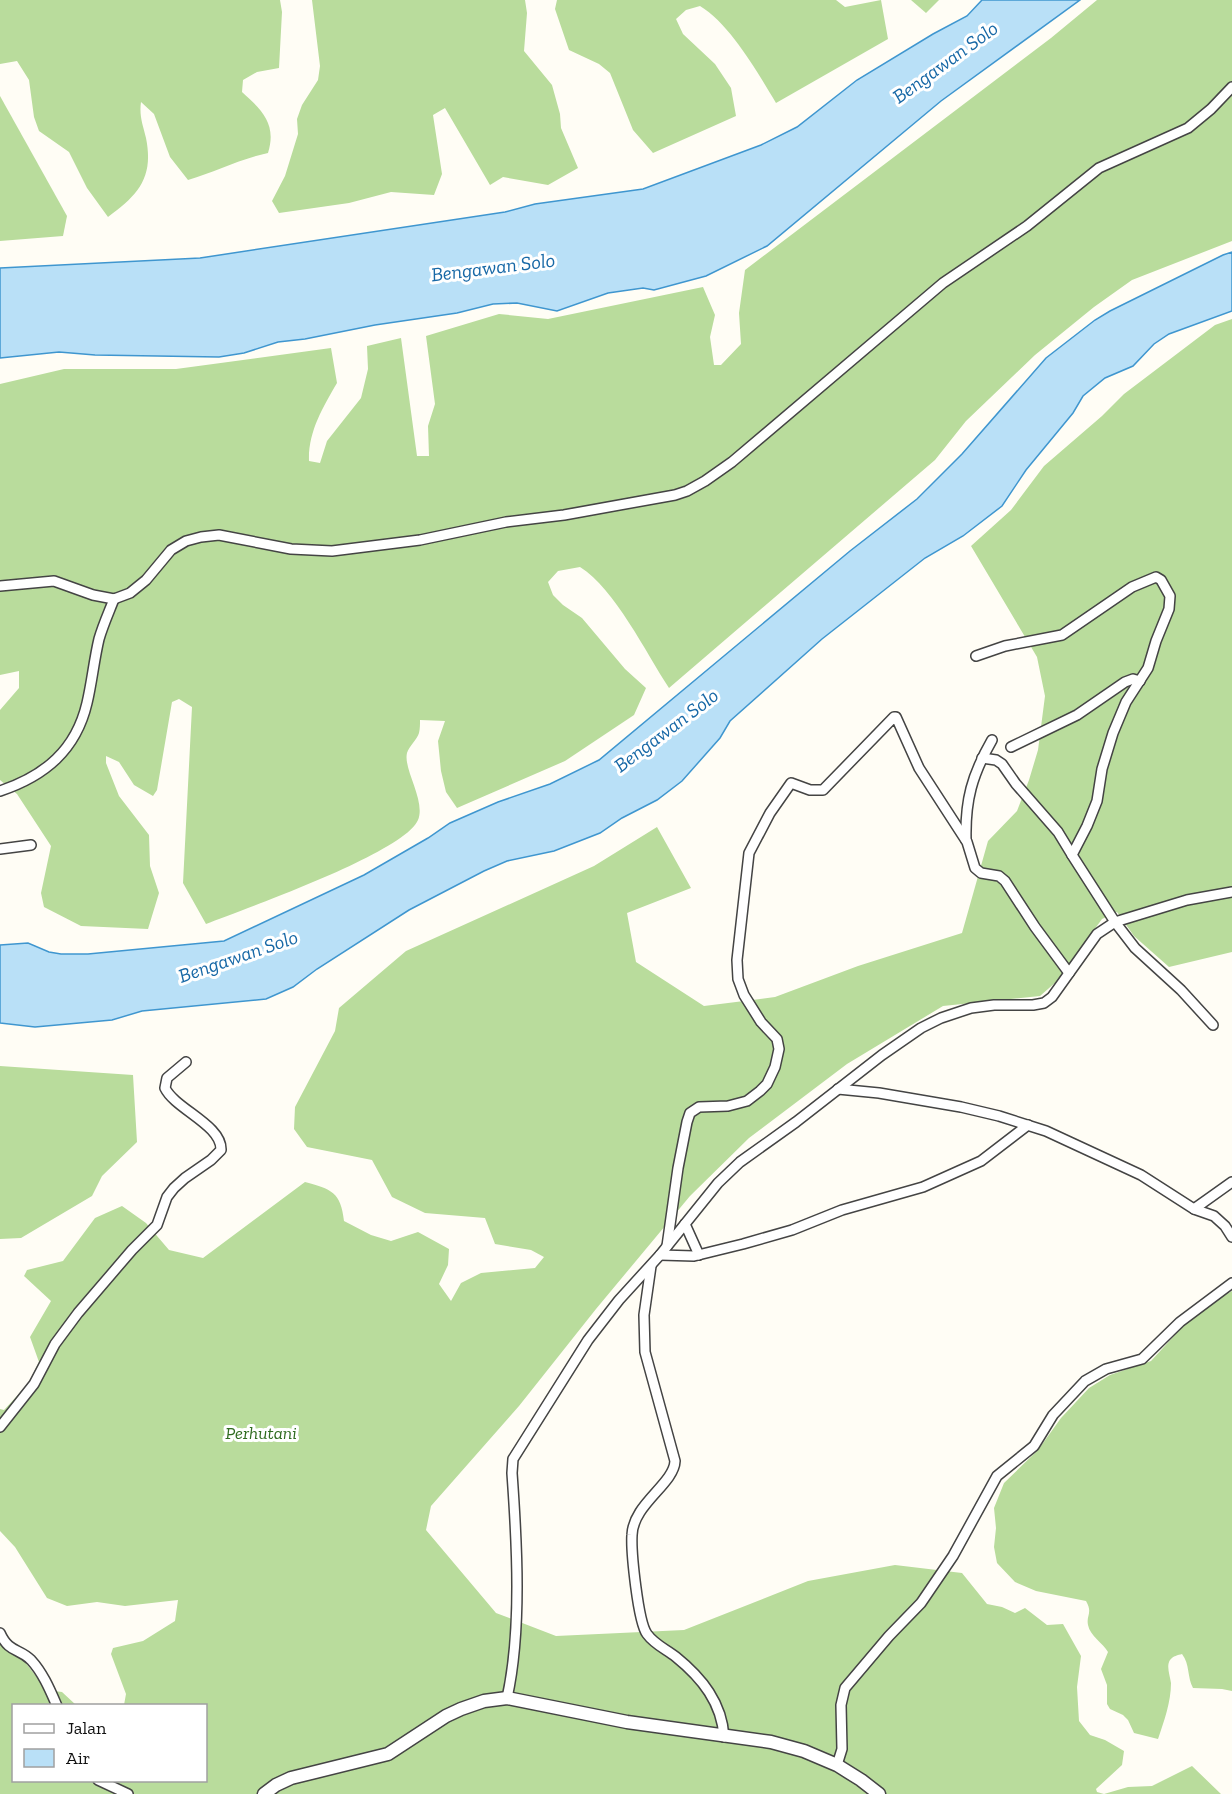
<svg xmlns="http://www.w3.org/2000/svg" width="1232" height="1794" font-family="'Zilla Slab',serif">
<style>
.forest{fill:#b9dc9c}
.water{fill:#b9e0f7;stroke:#3f96cf;stroke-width:1.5}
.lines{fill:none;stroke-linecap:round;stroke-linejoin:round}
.minor-casing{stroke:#444;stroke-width:12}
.tertiary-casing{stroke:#444;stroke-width:15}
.minor{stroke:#fff;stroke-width:9}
.tertiary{stroke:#fff;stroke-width:12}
.labels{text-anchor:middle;stroke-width:6;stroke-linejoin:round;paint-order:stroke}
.park-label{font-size:18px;font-style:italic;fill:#2f6b1f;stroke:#fff}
.water-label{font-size:20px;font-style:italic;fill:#1768a6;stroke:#fff}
</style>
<rect width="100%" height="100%" fill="#fffdf5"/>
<!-- forest -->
<g class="forest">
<path d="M0 0H280L282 12 279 68 257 72 243 80 242 92C262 110 277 124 268 153 240 159 215 172 188 180L170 157 154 114 141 102C139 116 143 125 146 138 154 178 138 195 108 217L87 188 69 152 39 131 34 117 29 80 17 61 0 64Z"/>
<path d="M312 0H525L527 13 524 51 552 85 560 114 561 128 578 168 548 185 503 177 490 185 445 108 433 115 442 174 434 195 391 192 349 203 279 213 272 201 285 176 298 134 297 119 302 105 318 80 320 66Z"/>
<path d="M557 0H836L845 7 881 0 888 39 776 103C758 73 730 24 700 6L686 10 676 19 683 34 715 64 731 88 736 116 653 153 633 130 610 73 599 64 569 50 555 9Z"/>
<path d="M911 0H939L926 13Z"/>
<path d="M1097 0H1232V241L1132 280 1094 307 1035 355 966 421 935 460 669 688C646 653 615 589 580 567L558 571 548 582 553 595 563 605 582 618 625 669 646 688 634 715 565 761 457 808 446 792 441 771 438 741 445 721 420 720C420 724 420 729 419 733 417 740 409 746 407 753 403 769 426 801 418 820 404 853 244 909 206 924L183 883 192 707 179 699 172 702 157 790 153 796 134 785 119 762 106 756V763L119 796 149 835 150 866 159 893 148 929 81 926 44 907 41 893 51 846 17 794 0 780V710L19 688V671L0 675V384L64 369H176L331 348 337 383C323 407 308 432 309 461L320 463 327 441 361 398 368 369 367 346 401 338 417 456H429L428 426 435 404 426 336 499 314 548 319 703 287 715 315 710 337 714 365H721L741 344 739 313 745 270 1051 38Z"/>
<path d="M0 96 67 216 63 236 0 241Z"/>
<path d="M1232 319V952L1169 967 1134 936 1117 912 1102 919 1056 982 1040 996 943 1006 847 1064 749 1138 690 1196 596 1309 519 1406 431 1506 426 1530 496 1613 556 1636 684 1630 808 1581 895 1565 962 1573 987 1604 1002 1607 1015 1613 1025 1608 1047 1625 1063 1624 1081 1656 1077 1687 1079 1721 1090 1735 1105 1740 1124 1751 1122 1765 1096 1789 1097 1792 1104 1794 1128 1787 1152 1786 1192 1766 1221 1794H0V1642L21 1657 47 1690 62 1692 76 1705 14 1706V1780H206V1706L124 1705 126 1694 111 1654 113 1648 143 1641 175 1621 178 1600 125 1606 97 1602 67 1606 47 1598 15 1547 0 1531V1409L4 1410 28 1384 39 1362 30 1337 51 1301 24 1276 27 1270 63 1261 95 1218 122 1206 146 1223 169 1250 203 1258 305 1182C331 1189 341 1192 344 1221L371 1235 391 1241 418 1232 449 1249 448 1265 439 1284 451 1301 461 1283 481 1273 535 1268 544 1257 531 1250 495 1244 485 1218 425 1213 392 1197 372 1160 307 1147 294 1129 295 1107 335 1031 339 1008 406 951 594 866 657 827 691 888 627 913 636 962 704 1006 775 997 858 966 962 933 988 841 1017 811 1029 780 1038 750 1045 696 1037 657 971 546 1011 510 1044 466 1102 416 1124 394 1215 325Z"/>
<path d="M0 1066 133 1075 137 1142 102 1176 92 1196 21 1238 0 1239Z"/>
<path d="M1232 1291V1691L1222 1689 1193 1688C1187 1677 1190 1664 1182 1654 1178 1655 1173 1656 1170 1660 1166 1666 1170 1676 1171 1683 1171 1702 1164 1721 1158 1739L1134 1733 1128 1720 1123 1715 1110 1709 1107 1704V1685L1101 1669 1108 1652C1103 1643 1090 1636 1088 1625 1086 1615 1093 1613 1086 1601L1036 1591 1015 1582 997 1563 994 1547 996 1528 994 1508 1004 1483 1038 1450 1061 1418 1089 1388 1110 1375 1151 1361 1185 1324 1208 1305Z"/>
</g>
<!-- water -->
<g class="water">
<path d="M982 0H1080L941 101 767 246 706 276 654 290 643 288 608 293 557 311 517 303 493 304 457 313 375 325 305 339 278 342 244 353 219 357 95 355 59 352 0 358V268L200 258 505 212 535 204 643 189 761 145 797 127 857 80 933 34 967 16Z"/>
<path d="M1232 252V311L1169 334 1154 344 1133 366 1105 378 1083 396 1073 413 1026 470 1002 506 963 536 925 558 822 639 730 721 720 738 682 781 657 800 622 818 600 833 554 851 507 861 484 871 409 910 317 969 293 987 266 999 142 1011 112 1020 35 1027 0 1023V945L28 943 49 952 61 954H88L224 941 364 875 428 838 450 823 498 802 550 784 599 760 850 551 917 499 962 454 1046 358 1095 320 1110 311 1223 255Z"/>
</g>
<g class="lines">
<!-- minor casing -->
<g class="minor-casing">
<g id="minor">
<path d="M0 586 54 581 93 595 114 599 130 593 146 580 171 550 186 541 201 537 219 535 291 549 332 551 420 540 506 522 564 515 675 495 687 491 705 481 732 462 943 283 1027 226 1099 168 1188 128 1211 109 1232 87"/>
<path d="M976 656 1005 646 1062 635 1132 587 1156 577 1161 580 1170 596 1169 609 1156 641 1148 668 1126 702 1113 733 1102 769 1097 801 1087 826 1072 855 1115 922 1135 948 1181 990 1213 1025"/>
<path d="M1011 747 1077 715 1125 682 1133 679 1140 681"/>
<path d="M982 758 996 760 1002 764 1016 784 1058 832 1072 855"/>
<path d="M0 791C45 776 76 750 87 703 92 682 94 660 99 639 103 625 109 612 114 599"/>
<path d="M966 840C965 800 972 775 992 740"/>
<path d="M0 849 31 845"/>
<path d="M838 1089 879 1093 961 1107 999 1116 1046 1131 1141 1175 1194 1209 1214 1216 1225 1226 1232 1237"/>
<path d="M1194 1209 1232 1182"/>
<path d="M685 1224 699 1255"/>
<path d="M667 1246 678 1168 687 1122 690 1113 699 1107 728 1106 747 1101 760 1091 767 1084 775 1067 779 1049 777 1039 761 1022 744 995 738 979 737 960 749 853 770 813 791 783 810 790H823L894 717H896L919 768 967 842 975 868 981 873 999 876 1005 881 1035 927 1069 973"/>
<path d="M660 1255 694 1256 743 1244 792 1230 842 1210 923 1187 981 1161 1028 1125"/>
<path d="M651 1266 644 1315 645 1352 675 1461C674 1484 633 1504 632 1535 631 1552 638 1622 647 1634 655 1645 666 1649 676 1657 702 1678 722 1703 724 1737"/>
<path d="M0 1427 34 1384 55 1344 78 1313 132 1250 157 1225 167 1197 174 1188 185 1178 211 1160 221 1150C222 1125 175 1109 165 1088L167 1078 186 1062"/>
<path d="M0 1633C9 1653 19 1648 31 1660 43 1673 50 1690 57 1706"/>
<path d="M507 1698C522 1630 517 1543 512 1473L513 1459 588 1340 619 1300 660 1255 718 1183 740 1162 796 1122 882 1055 921 1028 941 1018 971 1008 994 1005H1033L1044 1003 1052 997 1097 934 1115 922 1187 900 1232 892"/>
<path d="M837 1765 842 1749 841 1705 845 1688 889 1636 921 1603 953 1556 997 1476 1034 1446 1053 1415 1085 1381 1106 1369 1142 1359 1180 1322 1232 1283"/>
<path d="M98 1780 128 1794"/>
</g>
</g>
<!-- tertiary casing -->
<g class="tertiary-casing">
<path id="tertiary" d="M264 1794 276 1785 291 1778 388 1754 446 1716 461 1709 484 1701 507 1698 627 1722 771 1742 804 1751 837 1765 861 1780 879 1794"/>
</g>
<!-- minor -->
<use href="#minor" class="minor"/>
<!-- tertiary -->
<use href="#tertiary" class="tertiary"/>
</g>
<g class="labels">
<!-- park labels -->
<g class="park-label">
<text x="261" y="1439">Perhutani</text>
</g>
<!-- water labels -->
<g class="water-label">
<text transform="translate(945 62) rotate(-36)" y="7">Bengawan Solo</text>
<text transform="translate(493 267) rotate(-7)" y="7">Bengawan Solo</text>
<text transform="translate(666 730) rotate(-37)" y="7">Bengawan Solo</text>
<text transform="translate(238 956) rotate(-19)" y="7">Bengawan Solo</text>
</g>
</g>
<!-- legend -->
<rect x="12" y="1704" width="195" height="78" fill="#ffffff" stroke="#a0a0a0" stroke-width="1.5"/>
<rect x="24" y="1724" width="30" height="9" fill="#ffffff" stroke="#a0a0a0" stroke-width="1.5"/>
<text x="66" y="1734" font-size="18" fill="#111111">Jalan</text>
<rect x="24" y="1749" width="30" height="18" fill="#b9e0f7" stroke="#a0a0a0" stroke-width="1.5"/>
<text x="66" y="1764" font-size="18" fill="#111111">Air</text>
</svg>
